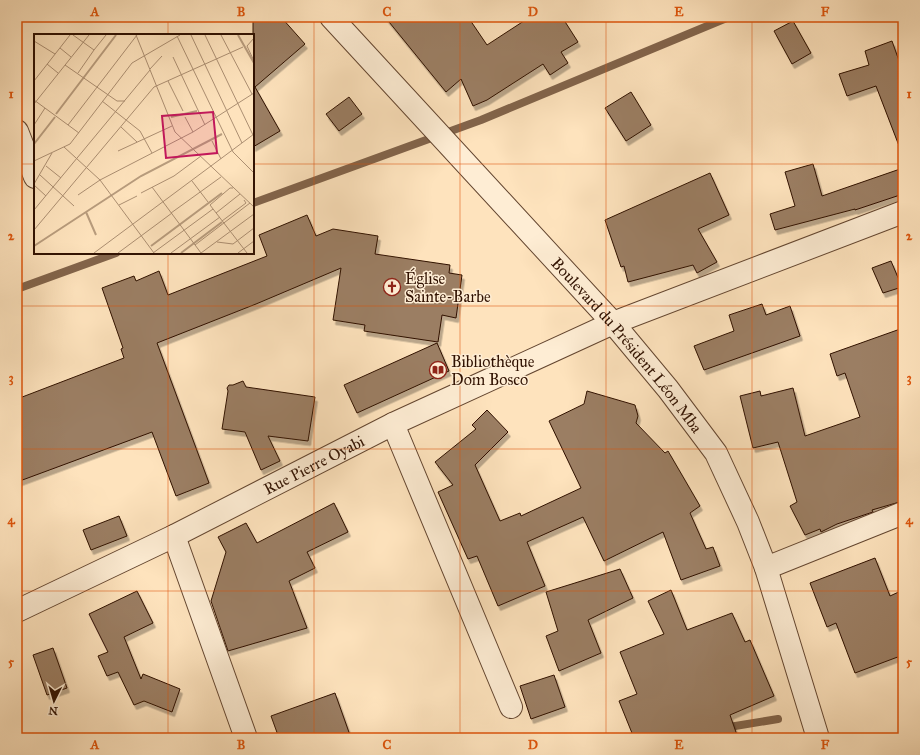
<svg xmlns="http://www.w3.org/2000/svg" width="920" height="755" font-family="'IM FELL Great Primer',serif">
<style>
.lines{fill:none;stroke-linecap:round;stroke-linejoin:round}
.stream{stroke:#82644b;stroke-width:8}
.building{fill:#9b7e63;stroke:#301101;filter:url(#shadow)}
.minor-casing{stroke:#644630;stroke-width:24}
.tertiary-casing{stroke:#644630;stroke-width:24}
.minor{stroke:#feedd4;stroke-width:22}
.tertiary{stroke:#feedd4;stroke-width:22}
.grid{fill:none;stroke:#df550b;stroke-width:1;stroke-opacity:0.55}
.labels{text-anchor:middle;stroke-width:3;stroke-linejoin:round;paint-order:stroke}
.poi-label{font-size:16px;fill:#301101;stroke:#feedd4;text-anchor:start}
.street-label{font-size:16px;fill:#301101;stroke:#feedd4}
.inset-river{fill:none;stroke:#b89c7d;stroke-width:2}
.inset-road{fill:none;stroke:#ac8f72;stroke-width:1}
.view{fill:#c2185b;fill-opacity:0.15;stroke:#c2185b;stroke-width:2}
.inset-edge{fill:none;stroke:#301101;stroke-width:2}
.neatline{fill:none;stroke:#df550b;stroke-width:1.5}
.grid-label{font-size:13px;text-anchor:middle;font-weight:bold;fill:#df550b}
</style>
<defs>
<filter id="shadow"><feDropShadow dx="2.5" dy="4.5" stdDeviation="0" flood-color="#0004"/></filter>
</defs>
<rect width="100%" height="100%" fill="#fee3bd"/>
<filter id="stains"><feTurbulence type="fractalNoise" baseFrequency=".005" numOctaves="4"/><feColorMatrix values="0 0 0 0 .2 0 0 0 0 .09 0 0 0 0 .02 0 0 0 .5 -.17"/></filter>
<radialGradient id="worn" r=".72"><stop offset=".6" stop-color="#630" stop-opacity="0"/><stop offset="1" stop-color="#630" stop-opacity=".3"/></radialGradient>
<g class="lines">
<!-- stream -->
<g class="stream">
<path d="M253 203 481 120 729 17"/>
<path d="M17 289 116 253"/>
<path d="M723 728 778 719"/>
</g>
</g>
<!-- building -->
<g class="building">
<path d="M253 17H281L305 44 255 87 280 131 253 147Z"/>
<path d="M385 17H468L487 45 530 17H562L578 42 561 52 568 63 550 75 543 64 487 100 473 106 461 79 446 92Z"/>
<path d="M793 21 811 53 792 64 774 31Z"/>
<path d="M892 41 903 72V151H901L876 86 847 96 839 74 869 65 865 51Z"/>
<path d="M631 92 651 125 626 141 605 108Z"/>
<path d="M349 97 362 114 339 131 326 114Z"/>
<path d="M813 164 822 196 903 168V194L855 210V209L775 230 770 214 795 206 785 172Z"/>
<path d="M710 173 729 215 698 229 717 262 697 273 693 265 628 282 624 266 621 267 605 220Z"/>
<path d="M307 215 316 236 333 229 378 236 375 254 450 265 449 273 462 275 456 318 442 315 438 342 364 331 365 325 333 320 341 268 256 304 157 343 209 483 176 496 152 432 17 482V399L124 358 121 349 123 348 102 288 134 276 136 281 159 271 168 295 267 256 259 235Z"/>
<path d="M891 261 902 287 883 293 872 268Z"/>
<path d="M762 304 766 315 790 306 800 336 704 370 694 346 734 331 729 315Z"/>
<path d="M903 328V501L872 510 873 512 837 524 821 532 820 529 805 535 790 506 797 502 778 442 753 448 740 396 760 391 761 396 793 388 805 436 860 417 845 373 837 376 830 354Z"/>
<path d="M437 343 449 371 357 413 344 385Z"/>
<path d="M243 381 246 387 315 397 308 441 268 436 280 461 261 470 245 432 222 429 228 391 227 388 229 385H233Z"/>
<path d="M587 391 635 405 638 416 636 423 665 453 668 451 700 506 690 513 706 549 713 547 720 566 681 580 663 532 604 561 583 517 527 542 545 586 498 606 477 556 468 559 438 492 453 485 435 462 476 429 472 425 487 410 508 432 475 465 500 521 520 513 521 516 581 488 549 421 584 404Z"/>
<path d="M334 503 348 532 307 552 315 568 289 581 307 628 228 651 211 601 226 552 218 537 246 523 257 543Z"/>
<path d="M119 516 127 536 91 550 83 530Z"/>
<path d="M875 558 890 596 903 590V655L855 673 836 623 827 627 810 583Z"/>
<path d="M620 569 633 598 588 620 601 653 559 671 546 636 558 631 546 592Z"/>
<path d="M671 590 687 630 732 613 745 642 750 640 774 696 730 715 738 738H634L619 701 637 694 620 652 664 634 648 601Z"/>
<path d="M137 591 153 623 124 637 141 679 143 674 180 689 172 712 144 701 134 705 118 672 107 676 98 656 108 652 89 614Z"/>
<path d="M53 648 67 688 47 695 33 655Z"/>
<path d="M554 675 565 707 531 719 520 686Z"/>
<path d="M335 693 351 738H279L271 716Z"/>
</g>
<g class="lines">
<!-- minor casing -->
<g class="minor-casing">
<g id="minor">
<path d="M17 131 35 177"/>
<path d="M393 424 511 707"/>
<path d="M174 536 246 738"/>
<path d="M766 568 903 513"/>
<path id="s1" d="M17 611 174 536 393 424 613 323 903 212"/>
</g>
</g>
<!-- tertiary casing -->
<g class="tertiary-casing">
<g id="tertiary">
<path id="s2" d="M331 17 613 323 668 389 716 453 748 522 766 568 818 738"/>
</g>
</g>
<!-- minor -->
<use href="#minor" class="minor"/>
<!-- tertiary -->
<use href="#tertiary" class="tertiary"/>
</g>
<!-- grid -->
<path class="grid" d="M168 17V35M314 17V738M460 17V738M606 17V738M752 17V738M17 164H35M253 164H903M168 253V738M17 306H903M17 449H903M17 591H903"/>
<!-- icons -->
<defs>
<g id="church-ring" transform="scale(0.9)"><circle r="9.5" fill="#feedd4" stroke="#8f2418" stroke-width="1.5"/><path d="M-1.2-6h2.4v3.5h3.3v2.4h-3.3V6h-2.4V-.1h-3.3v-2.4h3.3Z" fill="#8f2418"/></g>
<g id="library-ring" transform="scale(0.9)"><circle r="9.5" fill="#feedd4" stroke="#8f2418" stroke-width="1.5"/><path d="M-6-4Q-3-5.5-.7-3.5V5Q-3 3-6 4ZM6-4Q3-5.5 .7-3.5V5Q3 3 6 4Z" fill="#8f2418"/></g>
</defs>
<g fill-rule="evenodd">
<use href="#church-ring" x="392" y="287"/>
<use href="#library-ring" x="438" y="370"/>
</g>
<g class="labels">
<!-- poi labels -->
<g class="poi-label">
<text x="405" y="284">Église<tspan x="405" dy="18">Sainte-Barbe</tspan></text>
<text x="451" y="367">Bibliothèque<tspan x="451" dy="18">Dom Bosco</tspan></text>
</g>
<!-- street labels -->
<g class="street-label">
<text dy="6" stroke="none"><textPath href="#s2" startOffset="442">Boulevard du Président Léon Mba</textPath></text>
<text dy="6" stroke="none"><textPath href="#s1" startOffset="331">Rue Pierre Oyabi</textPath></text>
</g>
</g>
<!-- overview -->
<g transform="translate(34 34)">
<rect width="220" height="220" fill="#fee3bd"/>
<path class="inset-river" d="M204 1 220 29M22 80 82 1M137 83 163 77M0 110 21 83M52 178 62 201M0 212 107 142 188 100M117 212 188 159M147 219 188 188"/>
<path class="inset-road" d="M39 1 60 16 72 1M102 1 141 98 220 173M157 1 208 109M171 1 219 101M187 1 218 60M143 2 199 118 220 139M220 4 213 12 220 27M0 7 21 20M26 14 37 23M139 23 171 91M13 30 24 39M31 31 83 67H91M116 35 128 22M44 39 60 16M0 47 36 1M134 47 149 77M0 66 45 99M68 67 106 97 118 119M0 70 55 1M151 83 159 98M0 91 11 74M34 91 103 1M87 93 103 108M178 107 187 125M30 113 66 146 120 219M84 117 138 92M0 127 36 110 98 29 146 1M12 132 27 144M6 141 40 172M158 147 174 168M0 150 18 119M0 151 12 162M118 153 167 219M199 154H196L176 171 213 219M107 159 140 142 167 122M44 161 66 146 159 98 220 59M85 171 103 162M0 176 116 36M137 179 187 143M182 179 206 160M188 187 212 169 210 166M0 196 120 53 209 13M183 208 199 210 220 194M161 211 216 169M60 219 220 100M84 219 138 179M119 219 179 175M137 219 186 183M167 219 220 180M204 219 220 207"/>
<path class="view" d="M179 78 183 119 132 124 128 82Z"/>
<rect width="220" height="220" class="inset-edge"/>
</g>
<!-- margin -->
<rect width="920" height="755" fill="none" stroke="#fee3bd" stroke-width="44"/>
<!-- north arrow -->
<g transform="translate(54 701) rotate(185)" stroke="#feedd4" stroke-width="3" paint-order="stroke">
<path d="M0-3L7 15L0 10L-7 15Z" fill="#301101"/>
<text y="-6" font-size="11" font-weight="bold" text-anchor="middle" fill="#301101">N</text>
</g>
<rect x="22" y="22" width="876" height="711" class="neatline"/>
<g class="grid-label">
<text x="95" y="16">A</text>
<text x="241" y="16">B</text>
<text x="387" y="16">C</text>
<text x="533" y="16">D</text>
<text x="679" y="16">E</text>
<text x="825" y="16">F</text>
<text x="11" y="98">1</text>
<text x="909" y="98">1</text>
<text x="11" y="240">2</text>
<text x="909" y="240">2</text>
<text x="11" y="382">3</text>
<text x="909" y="382">3</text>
<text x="11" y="524">4</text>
<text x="909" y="524">4</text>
<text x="11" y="666">5</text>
<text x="909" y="666">5</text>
<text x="95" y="749">A</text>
<text x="241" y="749">B</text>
<text x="387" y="749">C</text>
<text x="533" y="749">D</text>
<text x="679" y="749">E</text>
<text x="825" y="749">F</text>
</g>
<rect width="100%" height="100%" filter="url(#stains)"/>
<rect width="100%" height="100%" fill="url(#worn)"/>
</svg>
